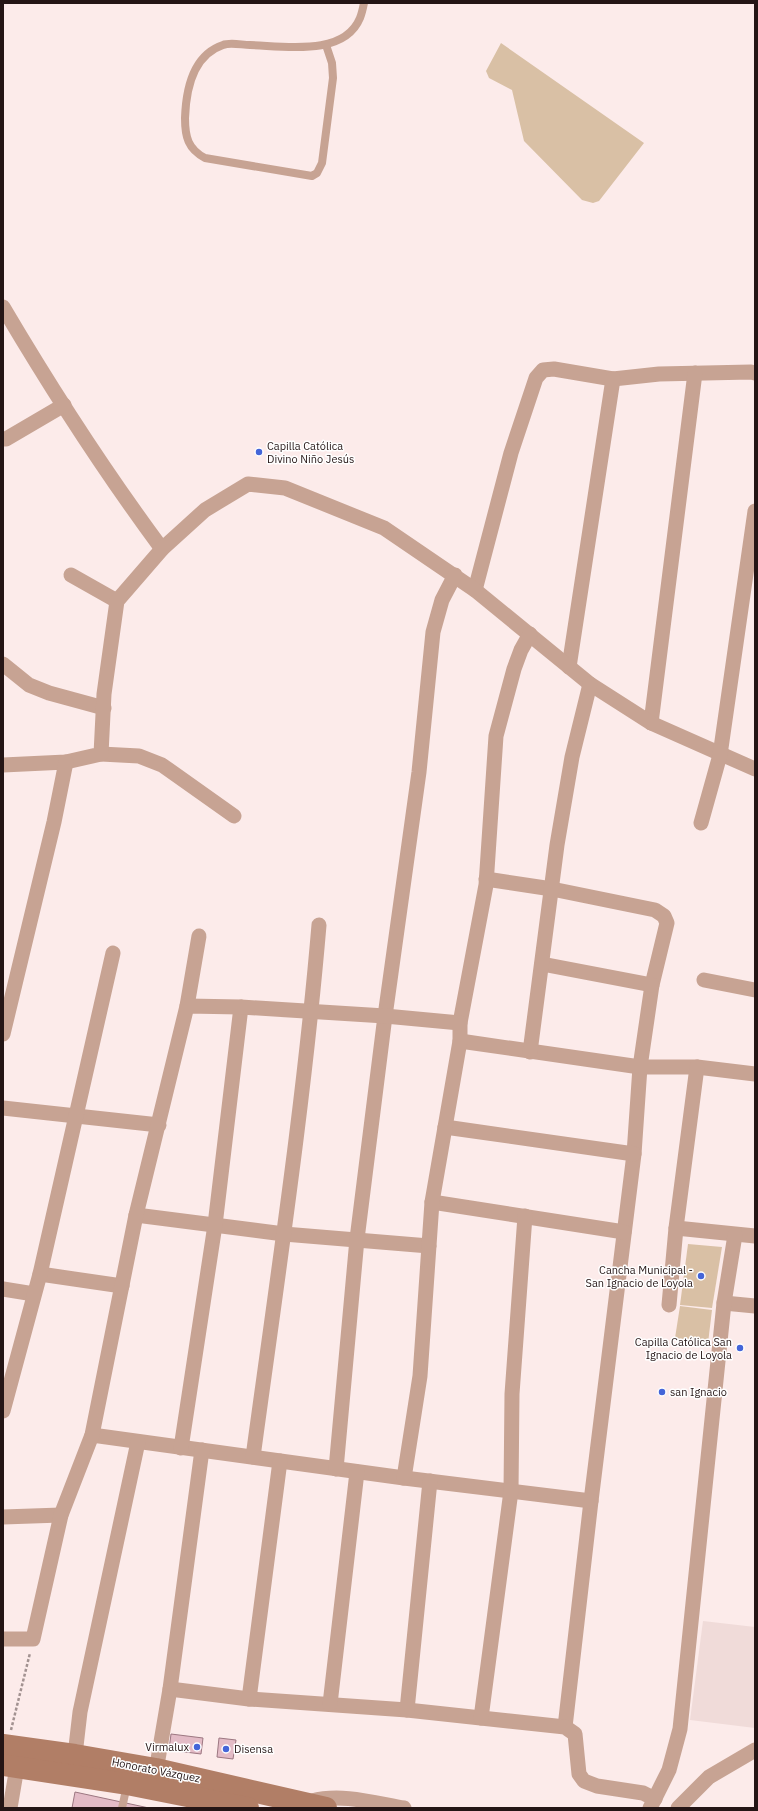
<svg xmlns="http://www.w3.org/2000/svg" width="758" height="1811" font-family="'IBM Plex Sans',sans-serif">
<style>
.built{fill:#f0dbd9}
.green{fill:#d9c0a5}
.building{fill:#e3bbc6;stroke:#9c7781}
.lines{fill:none;stroke-linecap:round;stroke-linejoin:round}
.path{stroke:#a29291;stroke-width:2.5;stroke-dasharray:3 2;stroke-linecap:butt}
.lane{stroke:#c7a393;stroke-width:8}
.street{stroke:#c7a393;stroke-width:15}
.secondary{stroke:#b17e66;stroke-width:22}
.poi-dot{fill:#4465d8;stroke:#fff;stroke-width:1.5}
.labels{text-anchor:middle;stroke-width:3;stroke-linejoin:round;paint-order:stroke}
.poi-label{font-size:11px;fill:#241515;stroke:#fff;text-anchor:start}
.street-label{font-size:11px;fill:#241515;stroke:#fff}
</style>
<rect width="100%" height="100%" fill="#fcebea"/>
<!-- built -->
<path class="built" d="M703 1621 755 1627V1728L690 1720Z"/>
<!-- green -->
<g class="green">
<path d="M501 43 644 143 599 201 593 203 582 200 524 141 512 90 489 78 486 71Z"/>
<path d="M688 1244 722 1247 712 1308 680 1305Z"/>
<path d="M680 1306 712 1310 708 1343 675 1338Z"/>
</g>
<!-- building -->
<g class="building">
<path d="M171 1734 203 1738 201 1754 169 1750Z"/>
<path d="M219 1738 236 1740 233 1759 217 1757Z"/>
<path d="M75 1792 149 1808H72Z"/>
</g>
<g class="lines">
<!-- path -->
<path class="path" d="M11 1730 30 1653"/>
<!-- lane -->
<g class="lane">
<path d="M326 45 332 63 333 78 322 163 317 173 312 176 205 158C188 149 185 137 185 118 186 89 193 55 223 45 230 42 242 45 250 45 284 46 344 57 360 18 362 13 363 8 364 3"/>
<path d="M122 1808 127 1785"/>
</g>
<!-- street -->
<g class="street">
<path d="M3 307C52 390 105 472 162 549"/>
<path d="M3 439H6L64 405"/>
<path d="M71 575 117 601"/>
<path d="M475 590 511 453 536 378 543 370 554 369 613 379 659 374 751 372 755 373"/>
<path d="M3 664 29 685 49 693 104 708"/>
<path d="M569 667 613 379"/>
<path d="M651 723 695 373"/>
<path d="M101 754 139 756 162 765 234 816"/>
<path d="M3 765 66 762 101 754 104 694 117 601 162 549 205 510 248 484 285 488 384 528 475 590 590 684 651 723 755 769"/>
<path d="M701 823 720 755 755 511"/>
<path d="M486 879 552 889 655 910 664 916 667 923 652 985 640 1067 634 1154 591 1501 565 1727"/>
<path d="M542 964 652 985"/>
<path d="M704 980 755 990"/>
<path d="M187 1006 199 936"/>
<path d="M3 1034 54 822 66 762"/>
<path d="M460 1041 640 1067H697L755 1074"/>
<path d="M530 1052 557 845 572 757 590 684"/>
<path d="M3 1108 159 1125"/>
<path d="M445 1127 634 1154"/>
<path d="M432 1202 624 1232"/>
<path d="M136 1215 284 1234 429 1246"/>
<path d="M676 1228 755 1236"/>
<path d="M40 1274 122 1286"/>
<path d="M3 1289 34 1294"/>
<path d="M724 1303 755 1306"/>
<path d="M669 1305 676 1228 697 1067"/>
<path d="M3 1411 40 1274 113 953"/>
<path d="M92 1435 404 1478 591 1501"/>
<path d="M181 1448 215 1225 241 1007"/>
<path d="M253 1457C277 1280 304 1103 319 925"/>
<path d="M336 1469 357 1239 385 1016 419 772 433 632 442 600 455 575"/>
<path d="M404 1478 420 1376 432 1202 460 1041V1023L486 885 496 736 514 669 521 650 530 634"/>
<path d="M3 1517 61 1515"/>
<path d="M3 1639H33L61 1515 92 1435 136 1215 187 1006 241 1007 385 1016 460 1023"/>
<path d="M170 1689 249 1699 407 1710 565 1727 575 1734 579 1774 584 1781 597 1786 643 1793 655 1799"/>
<path d="M249 1699 280 1461"/>
<path d="M330 1704 357 1472"/>
<path d="M407 1710 430 1481"/>
<path d="M481 1718 511 1491 512 1394 525 1216"/>
<path d="M75 1755 80 1712 138 1442"/>
<path d="M155 1777 170 1689 202 1450"/>
<path d="M312 1801C341 1793 375 1803 404 1808"/>
<path d="M10 1808 17 1767"/>
<path d="M650 1808 669 1770 680 1729 724 1303 735 1235"/>
<path d="M678 1808 709 1777 755 1750"/>
</g>
<!-- secondary -->
<g class="secondary">
<path d="M3 1745 75 1755 156 1769 326 1808"/>
<path d="M3 1765 127 1784 248 1808"/>
</g>
</g>
<!-- markers -->
<g class="poi-dot">
<circle cx="259" cy="452" r="4"/>
<circle cx="701" cy="1276" r="4"/>
<circle cx="740" cy="1348" r="4"/>
<circle cx="662" cy="1392" r="4"/>
<circle cx="197" cy="1747" r="4"/>
<circle cx="226" cy="1749" r="4"/>
</g>
<g class="labels">
<!-- poi labels -->
<g class="poi-label">
<text x="267" y="450">Capilla Católica<tspan x="267" dy="13">Divino Niño Jesús</tspan></text>
<text x="693" y="1274" text-anchor="end">Cancha Municipal -<tspan x="693" dy="13">San Ignacio de Loyola</tspan></text>
<text x="732" y="1346" text-anchor="end">Capilla Católica San<tspan x="732" dy="13">Ignacio de Loyola</tspan></text>
<text x="670" y="1396">san Ignacio</text>
<text x="189" y="1751" text-anchor="end">Virmalux</text>
<text x="234" y="1753">Disensa</text>
</g>
<!-- street labels -->
<g class="street-label">
<text transform="translate(156 1770) rotate(11)" y="4">Honorato Vázquez</text>
</g>
</g>
<!-- border -->
<rect width="758" height="1811" fill="none" stroke="#241515" stroke-width="8"/>
</svg>
